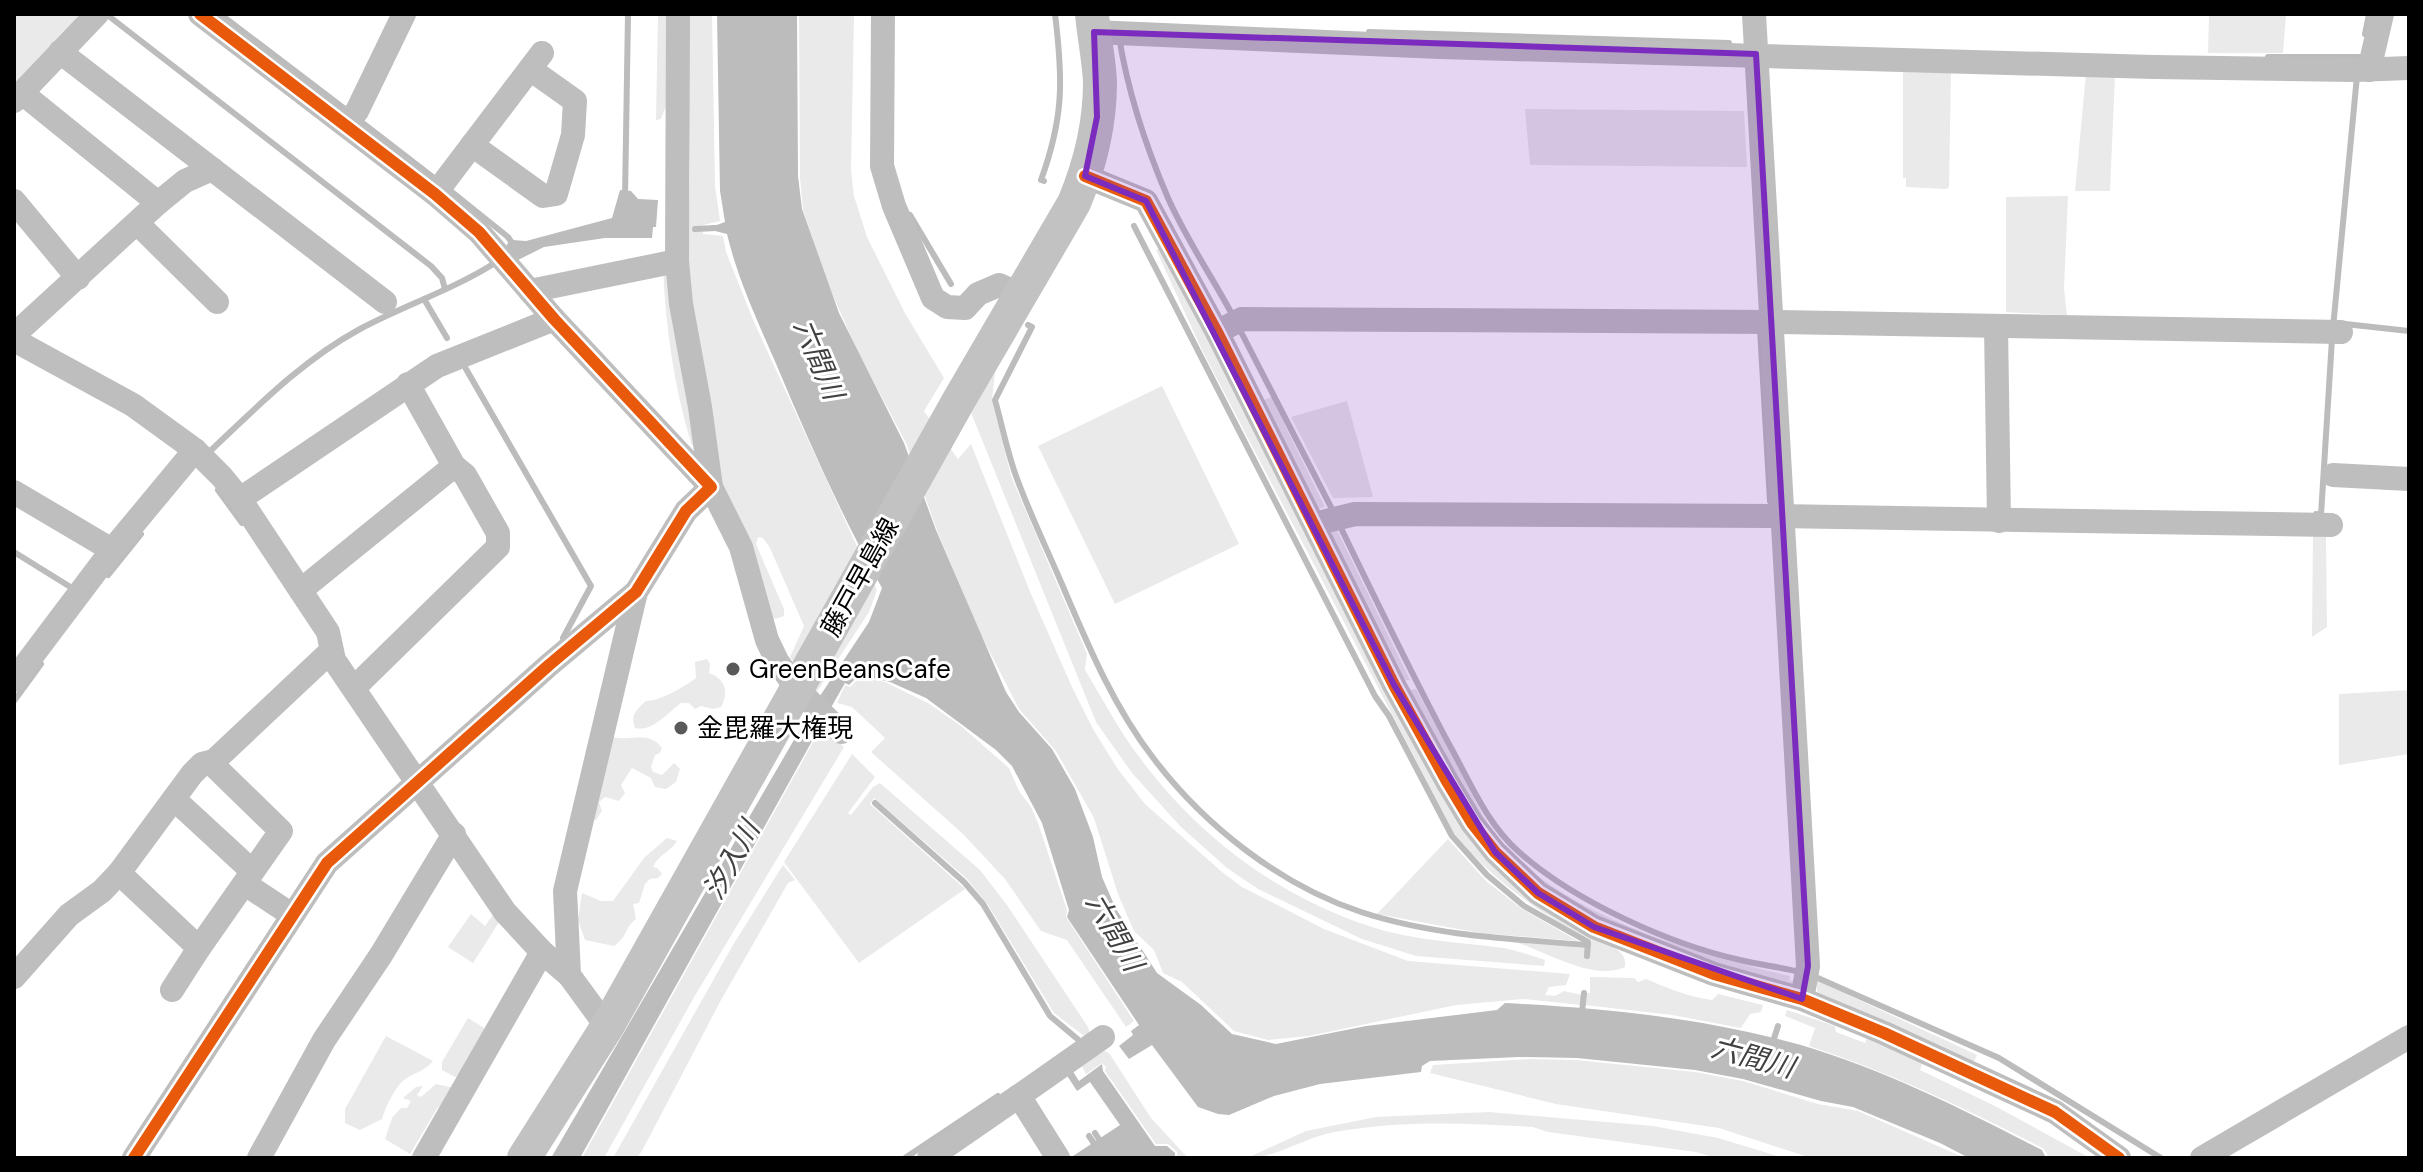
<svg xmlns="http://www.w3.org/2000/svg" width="2423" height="1172" font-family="'DM Sans','Noto Sans JP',sans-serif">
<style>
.green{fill:#eaeaea}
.water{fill:#bcbcbc}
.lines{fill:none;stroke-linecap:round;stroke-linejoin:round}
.stream{stroke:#bcbcbc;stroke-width:6}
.street{stroke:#bebebe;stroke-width:24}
.secondary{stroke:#c2c2c2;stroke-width:34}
.cycleway-casing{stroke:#fff;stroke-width:17}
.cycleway{stroke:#e8590c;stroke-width:12}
.marked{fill:#7b2cbf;fill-opacity:0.2;stroke:#7b2cbf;stroke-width:6;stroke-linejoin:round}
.poi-dot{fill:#595959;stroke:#fff;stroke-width:3}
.labels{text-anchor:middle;stroke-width:6;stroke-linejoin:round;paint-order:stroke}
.street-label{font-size:26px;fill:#000;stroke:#fff}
.poi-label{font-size:26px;fill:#000;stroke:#fff;text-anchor:start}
.water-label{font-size:28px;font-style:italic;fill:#414141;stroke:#fff}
</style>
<rect width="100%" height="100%" fill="#fff"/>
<!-- green -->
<g class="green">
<path d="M14 14H88L14 90Z"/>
<path d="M658 14H668V101L661 119 656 120Z"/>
<path d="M687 14H712L715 186 720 221 703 225V234L723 236 726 252 754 322 877 590 869 612 816 693 790 657 804 626 770 548 763 538 758 537 756 544 784 609V616L775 619 771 617 718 479 716 437 695 337 687 285 690 178Z"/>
<path d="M799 14H854L851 170 854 196 867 237 906 315 944 378 924 411 958 459 971 444 1031 594 1072 687 1093 729 1117 768 1145 804 1222 872 1242 887 1324 929 1408 961 1570 974 1566 985 1549 987 1545 995 1555 996 1564 991 1582 995 1581 1005 1523 999 1456 1005 1309 1036 1268 1040 1234 1031 1182 982 1163 973 1154 950 1134 931 1118 894 1094 818 1056 751 1019 709 980 633 938 533 906 443 857 350 826 280 803 210 800 177Z"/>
<path d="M2209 14H2286L2283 53H2208Z"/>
<path d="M1903 68 1951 71 1949 187 1946 189 1906 187V178H1903Z"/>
<path d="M2086 74 2115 75 2110 191H2075Z"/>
<path d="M1525 109 1744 111 1747 167 1530 165Z"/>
<path d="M2068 196 2064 288 2067 315 2006 312V197Z"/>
<path d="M1163 248 1450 807 1608 943C1617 950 1627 954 1625 967 1593 982 1545 951 1515 942L1585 947V957H1589L1590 941C1535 909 1495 883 1454 833L1203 352 1156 250Z"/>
<path d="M663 269H669L694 442 692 446C674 388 666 329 663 269Z"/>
<path d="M996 364 992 399 1011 476 1087 654 1085 670C1103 699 1119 731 1140 758 1198 836 1278 897 1372 927 1415 941 1460 942 1504 948 1518 951 1532 956 1545 960L1544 966 1416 956 1362 939 1258 889 1227 868 1181 827 1132 773 1096 722 970 410Z"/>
<path d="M1162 386 1239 544 1115 604 1038 446Z"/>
<path d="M1271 397 1325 507 1318 509 1260 402Z"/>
<path d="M1347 401 1373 497 1333 498 1291 417Z"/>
<path d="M1336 528 1410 680 1403 681 1329 535Z"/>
<path d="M2313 535 2326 537 2327 627 2312 637Z"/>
<path d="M707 659 710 664 709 673C726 679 729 693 721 707L713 709 701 706 695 709 689 703H681C666 714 653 732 635 728 630 715 637 709 646 701 658 702 686 686 696 678L695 662Z"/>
<path d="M860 677 885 682 928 703 961 726 1009 768 1019 791 1031 807 1038 823 1067 910 1066 917 1134 1021 1126 1027 1067 940 1041 931 1005 879 963 834 871 752 885 738 852 707 837 703 845 685 850 687Z"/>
<path d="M1416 689C1432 720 1449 750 1465 781 1476 802 1487 826 1503 844 1567 917 1698 955 1790 976L1789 981 1801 980 1784 988 1569 907 1493 844 1403 691Z"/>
<path d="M2409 690V754L2339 765V694Z"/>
<path d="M822 726 844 747 693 999 604 1158H582Z"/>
<path d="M613 737C634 742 648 730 662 748L660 753 655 755 651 767 653 772 662 775 674 763 680 769 676 782 666 789 655 787 651 778 632 768 621 785 625 793 619 801 605 797 599 802 602 811 596 820 585 821Z"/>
<path d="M852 754 875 777 848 813 851 815 873 787 880 783 980 870 1007 905 1088 1027 1091 1037 1088 1039 1054 1013 988 905 966 878 874 798 870 804 965 889 859 963 784 862Z"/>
<path d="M667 838 677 841C671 852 657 855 653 867L657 868 662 874 658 878 650 879 645 884 639 903 633 904 636 919C625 927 628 936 614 946L585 940 578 920 582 893 601 901H613L644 858Z"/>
<path d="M1448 839 1486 881 1522 909 1578 941 1480 933 1377 914Z"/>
<path d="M783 865 795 880 788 883 721 1000 643 1149 637 1158H613L733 945Z"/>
<path d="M495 912 501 919 473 963 448 947 471 914 485 926Z"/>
<path d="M1590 977 1634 978 1638 982 1646 979C1667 988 1689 997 1712 1000L1718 994 1763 1005 1761 1012 1750 1014 1741 1028 1672 1015 1585 1005 1586 993H1590Z"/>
<path d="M1816 980 1977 1055 1972 1065 1818 998Z"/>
<path d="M1787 1010 1835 1026 1836 1032 1865 1043 1867 1038 1923 1062 1920 1070 1995 1106 2090 1158H2049L2044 1149C1967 1109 1891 1073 1809 1046L1815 1028 1785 1016Z"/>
<path d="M468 1018 487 1030 462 1073 455 1077 442 1070V1062Z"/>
<path d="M386 1036 433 1061C424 1073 409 1073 400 1084 393 1092 385 1108 382 1119L360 1130 345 1123V1109Z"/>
<path d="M1100 1049 1109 1053 1151 1118 1188 1158H1177V1152L1168 1144H1156L1105 1071 1106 1067 1102 1063 1086 1074 1079 1061Z"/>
<path d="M1530 1059 1576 1060 1695 1072 1743 1081 1818 1104 1858 1111 1965 1158H1811L1719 1128 1556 1104 1430 1073 1433 1065Z"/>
<path d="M436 1084 454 1088 441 1108 438 1107 410 1154 385 1139 392 1118 401 1108H407L411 1101 403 1098 416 1087 423 1086 417 1095 421 1097Z"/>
<path d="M1489 1112 1653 1126 1718 1138 1784 1158H1716L1696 1152 1548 1132 1533 1127C1466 1123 1403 1120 1335 1132 1305 1137 1277 1158 1247 1158L1306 1131 1376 1117Z"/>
</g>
<!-- water -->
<g class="water">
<path d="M717 14H797L798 176 802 209 839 313 904 443 936 530 1006 692 1019 712 1052 749 1075 789 1093 837 1102 877 1116 909 1157 973 1201 1005 1232 1034 1276 1044 1366 1026 1497 1010 1505 1003C1605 1008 1704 1018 1801 1045 1885 1070 1964 1110 2042 1150L2046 1158H1969L1940 1143 1853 1107 1821 1101 1743 1079 1695 1070 1577 1058 1518 1057 1430 1061 1422 1066 1421 1072 1320 1084 1274 1096 1229 1115 1218 1114 1198 1107 1152 1045 1129 1059 1119 1046 1133 1035 1131 1031 1139 1025 1067 917 1069 910 1042 823 1012 766 996 750 926 698 890 682 859 675 849 685 845 683 821 725 580 1158H551L816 702 869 622 882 588C842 517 809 442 777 366 758 322 738 280 727 234L711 230V227L725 222 720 191Z"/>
<path d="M620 190 631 191 638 199 658 200 656 227H653L652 238H605L544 247 514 262 505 251 507 244 513 240 526 241 612 218Z"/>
<path d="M1102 1064 1103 1071 1155 1146H1167L1175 1153V1158H1070L1120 1125 1090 1082 1077 1091 1066 1074 1072 1070 1079 1081Z"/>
</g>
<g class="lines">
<!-- stream -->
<g class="stream">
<path d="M220 14 350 113"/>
<path d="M110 17 431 266 442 278 445 289"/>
<path d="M1369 32 1729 43"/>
<path d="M2365 34 2369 14"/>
<path d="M1119 37C1128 92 1146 147 1168 198 1186 239 1213 278 1234 318"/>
<path d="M2268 57H2361"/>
<path d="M359 120 438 181"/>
<path d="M1044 181 1041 180C1064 117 1063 79 1055 14"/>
<path d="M447 188 508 237 514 246"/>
<path d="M625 198 628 14"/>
<path d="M910 215 951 284"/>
<path d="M1134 226 1375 696 1389 716 1452 836 1487 875 1524 906 1588 942 1587 956"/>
<path d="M695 229 716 228"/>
<path d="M424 299 447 338"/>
<path d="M2345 324 2409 331"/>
<path d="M1028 325 1032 327 995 400C1002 425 1007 451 1016 476 1029 512 1046 547 1061 582 1087 643 1113 706 1154 759 1205 826 1280 885 1361 912 1434 936 1511 939 1588 945"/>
<path d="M1239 328 1334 513"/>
<path d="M2333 328 2357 76"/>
<path d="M1760 329 1770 501"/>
<path d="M466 369 591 586 563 638"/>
<path d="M207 454C255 409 301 361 360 329 405 305 455 289 498 261"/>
<path d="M218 490 242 523"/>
<path d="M2316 514 2321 515 2332 339"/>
<path d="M1339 524C1375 598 1411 673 1450 746 1470 782 1487 824 1519 852 1574 901 1669 944 1740 960 1760 965 1780 967 1800 972"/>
<path d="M14 552 72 588"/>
<path d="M108 575 141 534"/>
<path d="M14 701 41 664"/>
<path d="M875 803 964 882 983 904 1050 1016 1081 1042"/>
<path d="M1811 975 1999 1058 2161 1158"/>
<path d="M1582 1012 1584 993"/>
<path d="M1772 1045 1778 1026"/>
<path d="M1095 1133 1111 1158"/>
<path d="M1089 1136 1104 1158"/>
<path d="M905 1158 998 1096"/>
</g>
<!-- street -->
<g class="street">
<path d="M678 14 677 261 681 304 700 407 711 487 741 547 767 640 777 661 797 689 841 732"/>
<path d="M883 14 882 166 894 206 933 298 947 307 965 308 978 294 999 285 1021 295"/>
<path d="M1754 14 1808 966 1802 999"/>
<path d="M1094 32 1440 47 2154 67 2355 70 2409 68"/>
<path d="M60 52 385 302"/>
<path d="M2369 70 2382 14"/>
<path d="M22 93 158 203"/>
<path d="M14 101 97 14"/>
<path d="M346 124 357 111 404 14"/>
<path d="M472 145 543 196 556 194 573 135 575 101 530 69"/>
<path d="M1085 176 1146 201 1217 332 1394 685 1448 783 1472 823 1495 852 1538 893 1594 927 1714 974 1802 999 1884 1033 2055 1112 2119 1158"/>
<path d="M435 194 542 53"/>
<path d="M14 201 78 278"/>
<path d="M137 223 217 302"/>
<path d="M530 291 677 261"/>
<path d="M1996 326 1999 521"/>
<path d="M1217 332 1242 319 1771 322 2341 332"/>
<path d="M14 335 158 203 185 181 212 169"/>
<path d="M14 340 133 405 195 450 222 477 240 499 328 632 334 660 505 912 542 952 569 975 607 1027"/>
<path d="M2333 475 2409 479"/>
<path d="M14 492 112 550"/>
<path d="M240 499 437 366 554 319"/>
<path d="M1314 524 1355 514 1775 516 2331 525"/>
<path d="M301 590 454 466"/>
<path d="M14 680 112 550 195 450"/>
<path d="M355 687 498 547V533L465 475 454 466 408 384"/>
<path d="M174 799 252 871"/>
<path d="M119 873 199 948"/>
<path d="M245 884 292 915"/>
<path d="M569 975 565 891 636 592"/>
<path d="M14 977 69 915 102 891 119 873 192 774 202 764 214 761 331 651"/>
<path d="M172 990 199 948 281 831 211 763"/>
<path d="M134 1158 327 863 549 665 636 592 686 511 711 487 554 319 479 232 435 194 200 14"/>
<path d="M259 1158 324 1040 381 955 454 834"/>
<path d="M424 1158 542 952"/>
<path d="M929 1158 1019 1096"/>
<path d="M1058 1158 1019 1096 1103 1037"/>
<path d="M2202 1158 2409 1037"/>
</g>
<!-- secondary -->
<path class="secondary" d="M524 1158 607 1027 959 400 1074 203C1090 165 1100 124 1100 82 1099 60 1094 36 1092 14"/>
<!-- cycleway casing -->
<g class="cycleway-casing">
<g id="cycleway">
<path d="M1085 176 1146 201 1217 332 1394 685 1448 783 1472 823 1495 852 1538 893 1594 927 1714 974 1802 999 1884 1033 2055 1112 2119 1158"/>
<path d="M134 1158 327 863 549 665 636 592 686 511 711 487 554 319 479 232 435 194 200 14"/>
</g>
</g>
<!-- cycleway -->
<use href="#cycleway" class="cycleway"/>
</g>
<!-- marked area -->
<path class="marked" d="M1094 32 1756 54 1808 966 1802 999 1594 927 1538 893 1495 852 1394 685 1146 201 1085 176 1097 117Z"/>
<!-- markers -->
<g class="poi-dot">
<circle cx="733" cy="669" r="8"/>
<circle cx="681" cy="728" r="8"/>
</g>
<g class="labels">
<!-- street labels -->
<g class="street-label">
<text transform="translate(860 577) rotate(-61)" y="9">藤戸早島線</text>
</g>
<!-- poi labels -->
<g class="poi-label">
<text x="749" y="678">GreenBeansCafe</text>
<text x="697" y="737">金毘羅大権現</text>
</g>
<!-- water labels -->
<g class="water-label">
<text transform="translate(819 359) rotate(67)" y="10">六間川</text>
<text transform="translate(731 860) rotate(-61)" y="10">汐入川</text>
<text transform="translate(1115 932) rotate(60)" y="10">六間川</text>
<text transform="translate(1753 1057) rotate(15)" y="10">六間川</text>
</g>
</g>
<!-- border -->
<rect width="2423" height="1172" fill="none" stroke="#000000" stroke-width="32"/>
</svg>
